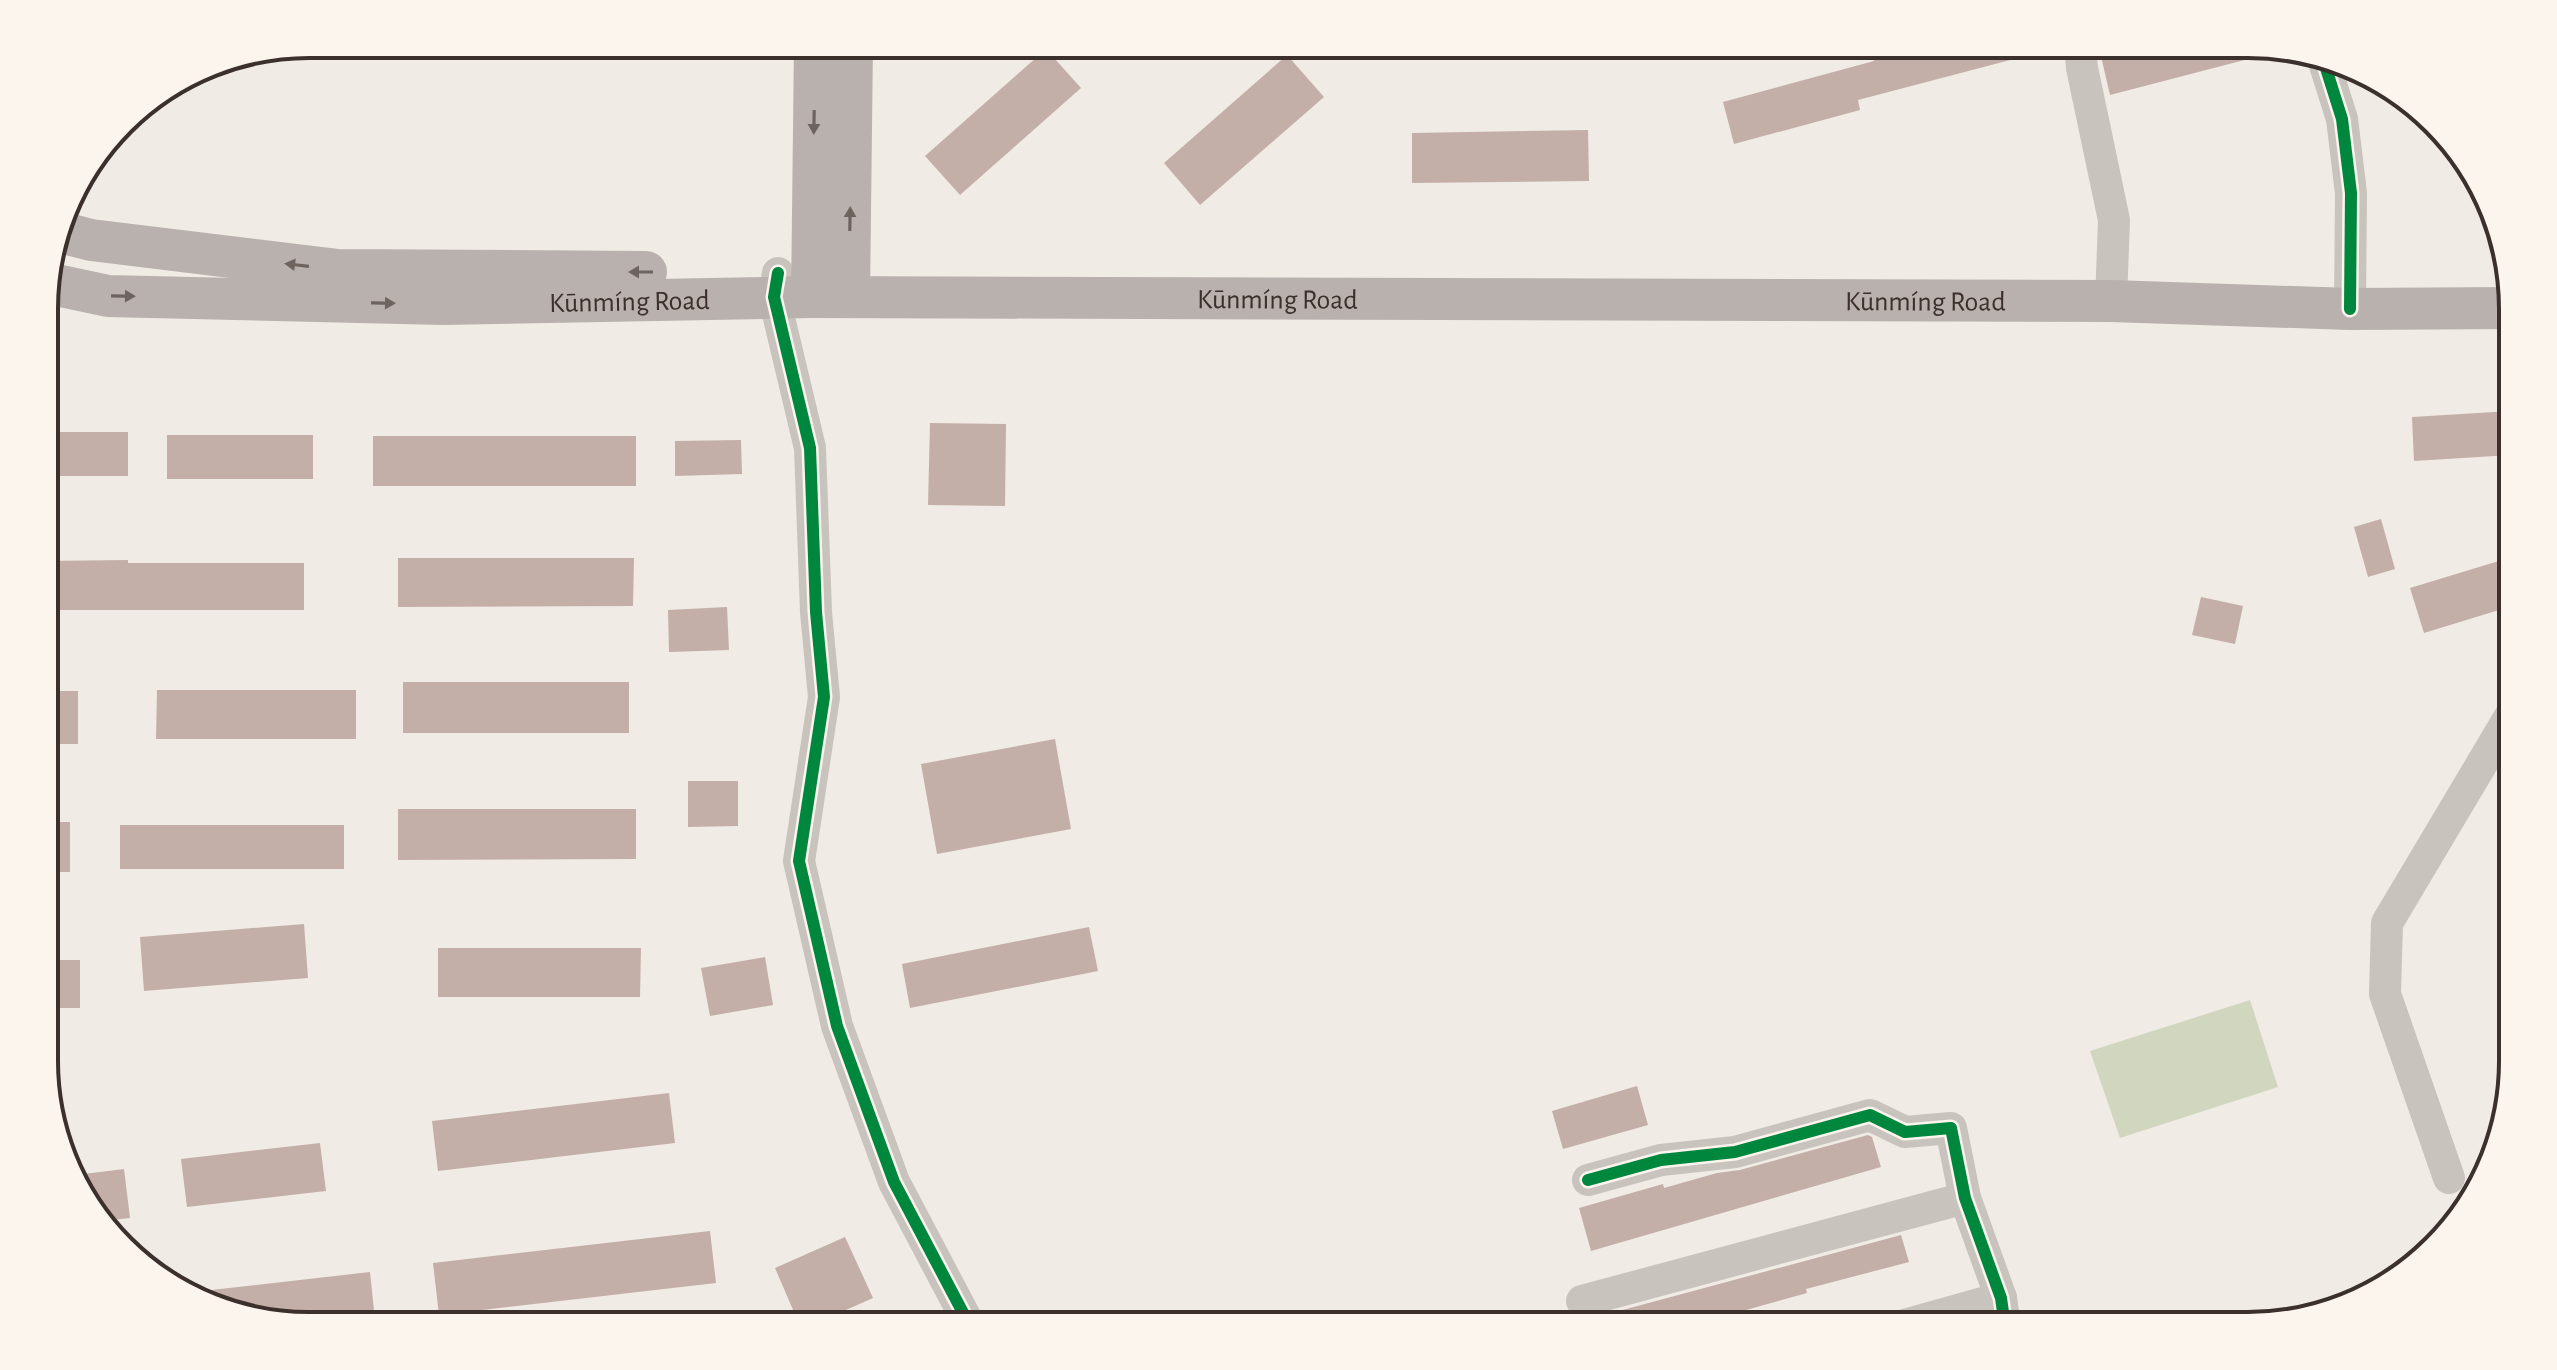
<svg xmlns="http://www.w3.org/2000/svg" width="2557" height="1370" font-family="'Alegreya Sans',sans-serif">
<style>
.green{fill:#d1d6bf}
.building{fill:#c3afa7}
.lines{fill:none;stroke-linecap:round;stroke-linejoin:round}
.minor{stroke:#c9c3be;stroke-width:32}
.major{stroke:#b8b1ad;stroke-width:42}
.cycleway-casing{stroke:#fbf5ee;stroke-width:17}
.cycleway{stroke:#00873e;stroke-width:12}
.oneway{fill:#6d645f}
.labels{text-anchor:middle;stroke-width:6;stroke-linejoin:round;paint-order:stroke}
.street-label{font-size:28px;fill:#3b302b;stroke:#fbf5ee}
.rim{fill:none;stroke:#3b302b;stroke-width:4}
</style>
<rect width="100%" height="100%" fill="#f0ebe5"/>
<!-- green -->
<path class="green" d="M2250 1000 2278 1087 2120 1138 2090 1051Z"/>
<!-- building -->
<g class="building">
<path d="M1895 44H2047L2048 50 1858 100 1860 110 1734 144 1723 102 1874 61 1871 50Z"/>
<path d="M2130 44H2248L2279 51 2110 95 2100 52Z"/>
<path d="M1046 49 1081 88 960 195 925 156Z"/>
<path d="M1287 55 1324 97 1200 205 1164 163Z"/>
<path d="M1588 130 1589 181 1412 183V133Z"/>
<path d="M2511 411V455L2414 461 2412 417Z"/>
<path d="M930 423 1006 424 1005 506 928 505Z"/>
<rect x="45" y="432" width="83" height="44"/>
<rect x="167" y="435" width="146" height="44"/>
<rect x="373" y="436" width="263" height="50"/>
<path d="M741 440 742 474 675 476V441Z"/>
<path d="M2381 519 2395 569 2368 577 2354 527Z"/>
<path d="M2512 557V606L2424 633 2410 588Z"/>
<path d="M398 558H634L633 606 398 607Z"/>
<path d="M128 560V563H304V610H45V561Z"/>
<path d="M2201 597 2243 606 2235 644 2192 635Z"/>
<path d="M727 607 729 650 669 652 668 610Z"/>
<rect x="403" y="682" width="226" height="51"/>
<path d="M157 690H356V739H156Z"/>
<path d="M45 691H78V744H46Z"/>
<path d="M1055 739 1071 829 937 854 921 764Z"/>
<path d="M688 781H738V826L688 827Z"/>
<path d="M398 809H636V859L398 860Z"/>
<rect x="46" y="822" width="24" height="50"/>
<rect x="120" y="825" width="224" height="44"/>
<path d="M304 924 308 978 144 991 140 937Z"/>
<path d="M1089 927 1098 971 910 1008 902 964Z"/>
<path d="M438 948H641L640 997H438Z"/>
<path d="M765 957 773 1005 710 1016 701 968Z"/>
<rect x="46" y="960" width="34" height="48"/>
<path d="M1637 1086 1648 1125 1563 1149 1552 1111Z"/>
<path d="M669 1093 675 1143 438 1171 432 1121Z"/>
<path d="M1868 1135 1872 1137 1881 1167 1591 1251 1579 1208 1663 1184 1664 1188 1717 1173 1740 1170Z"/>
<path d="M320 1143 326 1191 187 1207 181 1159Z"/>
<path d="M124 1169 130 1218 103 1221 89 1209 76 1175Z"/>
<path d="M710 1231 716 1283 439 1315 433 1263Z"/>
<path d="M1901 1235 1909 1262 1806 1289 1807 1293 1703 1322 1704 1326H1607L1604 1315Z"/>
<path d="M845 1237 873 1298 810 1326H800L775 1268Z"/>
<path d="M370 1272 375 1320 309 1326 191 1298 185 1293Z"/>
</g>
<g class="lines">
<!-- minor -->
<g class="minor">
<path d="M2080 44 2082 68 2114 220 2111 301"/>
<path d="M2324 62 2342 119 2351 193 2350 309"/>
<path d="M778 273 774 297 810 448 816 612 824 697 799 861 837 1026 894 1182 970 1326"/>
<path d="M2449 1178 2385 994 2387 923 2512 713"/>
<path d="M1588 1180 1661 1160 1735 1152 1870 1115 1905 1132 1951 1128 1965 1198 2001 1298 2005 1326"/>
<path d="M1582 1301 1965 1198"/>
<path d="M1901 1326 2001 1298"/>
</g>
<!-- major -->
<g class="major">
<path d="M60 232 91 240 338 270 646 272"/>
<path id="s1" d="M47 283 108 296 443 304 812 297 2111 301 2350 309 2511 308"/>
<path d="M812 297 815 44"/>
<path d="M849 297 852 44"/>
</g>
<!-- cycleway casing -->
<g class="cycleway-casing">
<g id="cycleway">
<path d="M2324 62 2342 119 2351 193 2350 309"/>
<path d="M778 273 774 297 810 448 816 612 824 697 799 861 837 1026 894 1182 970 1326"/>
<path d="M1588 1180 1661 1160 1735 1152 1870 1115 1905 1132 1951 1128 1965 1198 2001 1298 2005 1326"/>
</g>
</g>
<!-- cycleway -->
<use href="#cycleway" class="cycleway"/>
</g>
<!-- one-way arrows -->
<defs><path id="oneway-solid" d="M-6-.8H1V-3.2L6.5 0L1 3.2V.8H-6Z" transform="scale(2)"/></defs>
<g class="oneway">
<use href="#oneway-solid" transform="translate(814 122) rotate(91)"/>
<use href="#oneway-solid" transform="translate(850 219) rotate(-89)"/>
<use href="#oneway-solid" transform="translate(297 265) rotate(-173)"/>
<use href="#oneway-solid" transform="translate(641 272) rotate(-180)"/>
<use href="#oneway-solid" transform="translate(123 296) rotate(1)"/>
<use href="#oneway-solid" transform="translate(383 303) rotate(1)"/>
</g>
<g class="labels">
<!-- street labels -->
<g class="street-label">
<text dy="10" stroke="none"><textPath href="#s1" startOffset="1232">Kūnmíng Road</textPath></text>
<text dy="10" stroke="none"><textPath href="#s1" startOffset="1880">Kūnmíng Road</textPath></text>
<text dy="10" stroke="none"><textPath href="#s1" startOffset="584">Kūnmíng Road</textPath></text>
</g>
</g>
<!-- crop -->
<path d="M0 0H2557V1370H0ZM309 58H2248A251 251 0 0 1 2499 309V1061A251 251 0 0 1 2248 1312H309A251 251 0 0 1 58 1061V309A251 251 0 0 1 309 58Z" fill="#fbf5ee" fill-rule="evenodd"/>
<path class="rim" d="M309 58H2248A251 251 0 0 1 2499 309V1061A251 251 0 0 1 2248 1312H309A251 251 0 0 1 58 1061V309A251 251 0 0 1 309 58Z"/>
</svg>
